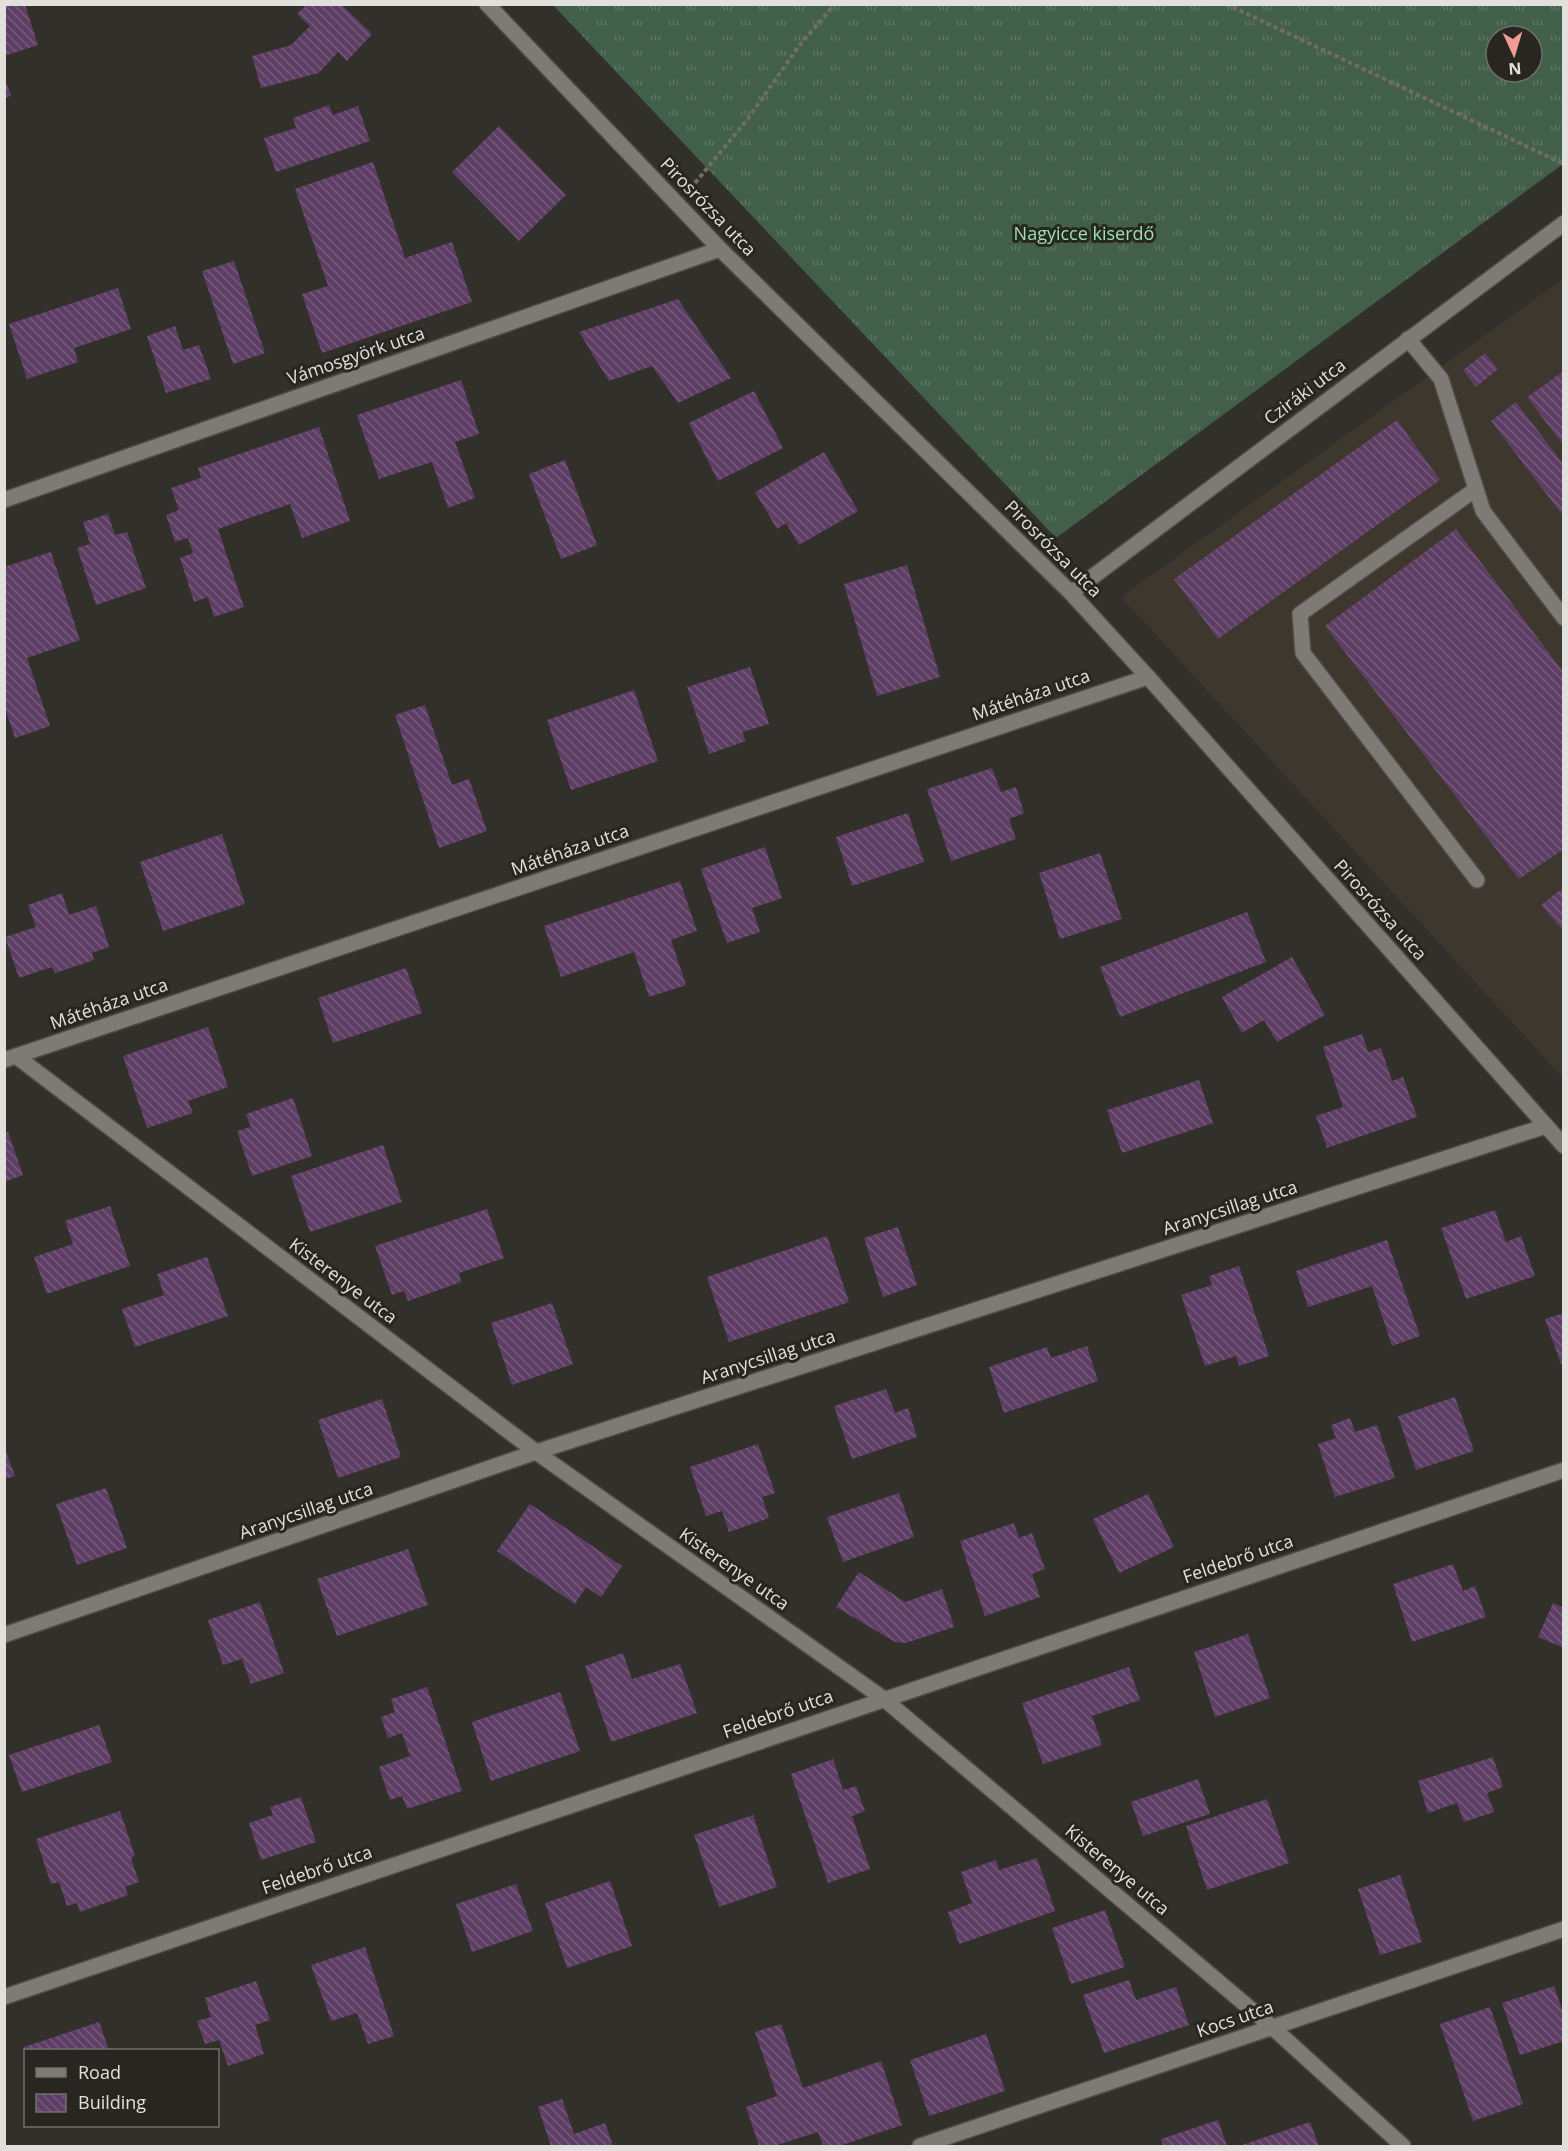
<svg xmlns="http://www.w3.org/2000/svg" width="1568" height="2151" font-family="'Open Sans',sans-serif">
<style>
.built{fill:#3d372d}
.grass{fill:url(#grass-tufts);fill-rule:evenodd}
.building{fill:url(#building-back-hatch)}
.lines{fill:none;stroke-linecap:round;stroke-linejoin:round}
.service-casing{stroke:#4e4c47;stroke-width:18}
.minor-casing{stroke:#4e4c47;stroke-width:18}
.path{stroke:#6f6d68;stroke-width:4;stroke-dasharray:4.5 3;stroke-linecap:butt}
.service{stroke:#7e7b76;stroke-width:15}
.minor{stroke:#7e7b76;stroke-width:15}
.labels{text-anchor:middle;stroke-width:6;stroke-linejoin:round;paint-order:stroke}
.street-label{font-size:18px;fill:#e1e0dc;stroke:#282621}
.park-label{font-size:18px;fill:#97e2ad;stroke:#282621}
</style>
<defs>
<pattern id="grass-tufts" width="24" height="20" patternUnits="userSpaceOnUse" patternTransform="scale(1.5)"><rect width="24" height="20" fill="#415f49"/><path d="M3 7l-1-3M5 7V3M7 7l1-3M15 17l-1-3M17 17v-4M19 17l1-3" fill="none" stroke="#5c7663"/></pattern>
<pattern id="building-back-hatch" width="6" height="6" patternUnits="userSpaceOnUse" patternTransform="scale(1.5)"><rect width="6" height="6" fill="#5f3e66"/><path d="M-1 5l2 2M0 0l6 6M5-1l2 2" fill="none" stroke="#765a7b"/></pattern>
</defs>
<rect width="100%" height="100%" fill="#32302b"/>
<!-- built -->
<path class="built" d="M1563 279V1078L1121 597Z"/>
<!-- grass -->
<path class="grass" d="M553 5H1563V164L1056 538ZM1496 36H1532V72H1496Z"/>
<!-- building -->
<g class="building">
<path d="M307 4H341L372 34 347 61 338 52 319 73 261 88 252 56 291 45 310 26 297 14Z"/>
<path d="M4 5H25L38 45 4 56Z"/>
<path d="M5 79 11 96 4 98V80Z"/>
<path d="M329 105 333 115 358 106 370 141 276 172 264 138 296 128 293 118Z"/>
<path d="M499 126 566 195 519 241 452 172Z"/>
<path d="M373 162 405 258 452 242 472 302 322 353 302 294 328 286 295 189Z"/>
<path d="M234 261 265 353 233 364 202 271Z"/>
<path d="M118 288 131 329 74 348 78 362 27 379 9 324Z"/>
<path d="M678 299 731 378 678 403 652 366 609 381 579 332Z"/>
<path d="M175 326 183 350 199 345 211 379 166 393 147 336Z"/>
<path d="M1485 353 1498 369 1476 387 1463 370Z"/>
<path d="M1564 371V446L1527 397Z"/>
<path d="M461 380 479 434 455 442 475 498 448 508 432 462 379 479 357 415Z"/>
<path d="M754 391 783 448 718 481 689 423Z"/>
<path d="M1516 402 1564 465V517L1491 421Z"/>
<path d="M1397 420 1440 480 1218 639 1174 579Z"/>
<path d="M319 427 350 521 302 538 290 504 218 529 244 607 214 617 208 597 194 602 180 558 193 553 188 538 175 542 166 515 179 510 171 488 201 478 198 468Z"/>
<path d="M824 452 858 511 799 545 786 523 777 529 755 492Z"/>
<path d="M565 460 597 545 561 559 529 474Z"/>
<path d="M108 514 115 535 127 532 146 588 96 605 77 548 90 544 83 522Z"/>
<path d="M1456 529 1564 673V849L1519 879 1325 626Z"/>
<path d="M51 552 80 640 27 658 50 726 15 738 4 705V567Z"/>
<path d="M907 565 940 677 877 696 844 584Z"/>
<path d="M750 667 769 724 742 732 746 741 709 754 687 687Z"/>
<path d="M634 690 658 761 571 790 547 720Z"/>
<path d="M425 705 452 785 469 779 487 831 439 848 395 715Z"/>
<path d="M992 768 1001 792 1016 787 1024 813 1009 819 1016 839 951 861 927 789Z"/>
<path d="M908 813 924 862 852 886 836 837Z"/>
<path d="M222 834 245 904 163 931 140 862Z"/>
<path d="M765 847 782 898 752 908 760 932 727 943 701 869Z"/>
<path d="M1100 853 1122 919 1060 939 1039 873Z"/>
<path d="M680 881 697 931 671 940 686 985 649 997 634 952 561 977 544 926Z"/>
<path d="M1564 887V932L1541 905Z"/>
<path d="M62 893 69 915 96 906 109 947 92 953 94 960 55 973 52 967 19 978 5 937 36 927 28 905Z"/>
<path d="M1247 912 1266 962 1120 1017 1100 967Z"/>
<path d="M1292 957 1325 1015 1277 1042 1264 1020 1242 1033 1222 997Z"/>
<path d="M406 968 422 1013 333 1043 318 998Z"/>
<path d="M208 1027 228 1087 188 1101 193 1113 147 1128 123 1056Z"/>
<path d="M1362 1034 1368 1052 1381 1048 1392 1081 1403 1077 1417 1117 1327 1148 1316 1116 1343 1107 1323 1047Z"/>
<path d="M1199 1080 1213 1123 1122 1153 1107 1110Z"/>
<path d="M293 1098 312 1156 252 1176 237 1131 251 1127 246 1114Z"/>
<path d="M8 1132 23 1175 4 1182V1133Z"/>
<path d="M383 1145 402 1202 310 1232 291 1176Z"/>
<path d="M110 1206 130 1266 47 1294 34 1257 73 1244 65 1221Z"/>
<path d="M487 1209 504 1258 459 1273 461 1282 408 1301 404 1291 392 1295 375 1246Z"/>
<path d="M1495 1210 1506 1242 1521 1236 1535 1276 1466 1299 1441 1228Z"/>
<path d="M898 1227 917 1285 883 1297 864 1238Z"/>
<path d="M827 1236 849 1302 729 1342 707 1277Z"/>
<path d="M1387 1240 1420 1336 1392 1346 1372 1286 1308 1307 1296 1271Z"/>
<path d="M207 1257 228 1316 135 1347 122 1309 164 1295 157 1274Z"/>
<path d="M1239 1266 1269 1356 1239 1366 1236 1356 1205 1366 1181 1295 1212 1285 1209 1276Z"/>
<path d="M552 1303 573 1364 512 1385 491 1323Z"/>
<path d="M1564 1313V1363L1561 1364 1545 1319Z"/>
<path d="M1087 1346 1098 1381 1004 1413 989 1367 1047 1347 1051 1358Z"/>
<path d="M886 1389 895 1413 908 1408 917 1437 852 1459 834 1406Z"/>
<path d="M1455 1397 1474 1451 1416 1470 1398 1416Z"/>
<path d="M382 1399 401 1457 338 1478 318 1420Z"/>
<path d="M1350 1418 1355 1432 1377 1425 1395 1478 1335 1497 1318 1444 1336 1438 1331 1425Z"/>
<path d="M758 1444 775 1493 762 1497 769 1518 729 1532 722 1511 706 1516 690 1467Z"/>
<path d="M4 1446 15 1476 4 1479Z"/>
<path d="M106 1488 127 1548 77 1565 56 1504Z"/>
<path d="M899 1493 914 1537 843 1562 827 1517Z"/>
<path d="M1148 1494 1174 1547 1119 1573 1093 1519Z"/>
<path d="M530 1504 622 1566 601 1597 586 1587 575 1604 497 1551Z"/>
<path d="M1014 1523 1019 1538 1032 1533 1045 1569 1032 1574 1040 1597 985 1616 960 1541Z"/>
<path d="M408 1549 428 1605 337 1636 317 1579Z"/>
<path d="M1453 1564 1463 1591 1475 1586 1486 1617 1412 1642 1393 1584Z"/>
<path d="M859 1572 905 1602 942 1589 954 1627 906 1643 895 1642 836 1607Z"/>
<path d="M260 1602 284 1673 251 1684 242 1659 223 1665 208 1620Z"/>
<path d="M1553 1603 1564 1608V1648L1538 1637Z"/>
<path d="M1248 1634 1270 1698 1215 1717 1194 1652Z"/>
<path d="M623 1653 632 1679 680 1664 697 1713 611 1742 585 1666Z"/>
<path d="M1129 1667 1140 1700 1092 1716 1102 1745 1043 1764 1022 1703Z"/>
<path d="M427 1687 462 1791 407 1809 402 1796 390 1800 379 1767 410 1756 402 1733 388 1738 381 1717 395 1712 391 1699Z"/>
<path d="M560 1692 580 1751 491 1781 472 1722Z"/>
<path d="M99 1725 112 1762 22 1792 9 1755Z"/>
<path d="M1493 1757 1503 1787 1487 1793 1494 1812 1464 1822 1457 1803 1428 1813 1418 1781Z"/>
<path d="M833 1759 843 1790 856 1786 865 1811 852 1816 870 1869 828 1883 791 1774Z"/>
<path d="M1198 1779 1210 1814 1143 1836 1131 1802Z"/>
<path d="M301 1797 316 1842 261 1860 249 1823 273 1815 270 1807Z"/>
<path d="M1267 1799 1289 1863 1207 1890 1186 1826Z"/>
<path d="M120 1811 135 1856 131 1858 139 1882 125 1887 128 1895 80 1912 77 1903 67 1906 59 1882 51 1884 36 1839Z"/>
<path d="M753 1815 777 1887 719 1907 694 1835Z"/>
<path d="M1037 1858 1055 1911 959 1944 948 1912 972 1903 961 1872 996 1860 999 1870Z"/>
<path d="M1400 1875 1422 1942 1380 1955 1358 1889Z"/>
<path d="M610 1881 632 1946 567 1968 545 1903Z"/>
<path d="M516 1884 533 1931 472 1952 456 1904Z"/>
<path d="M1105 1910 1125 1967 1071 1984 1052 1928Z"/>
<path d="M365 1947 394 2036 368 2044 357 2013 331 2021 311 1965Z"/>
<path d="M1129 1980 1136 2000 1176 1987 1189 2025 1104 2053 1083 1995Z"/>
<path d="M256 1981 270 2020 255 2025 264 2054 228 2066 219 2040 205 2044 197 2021 211 2017 205 1998Z"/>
<path d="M1554 1986 1564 2015V2041L1520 2055 1502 2003Z"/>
<path d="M1490 2007 1523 2104 1473 2121 1440 2024Z"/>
<path d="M99 2022 109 2050H25L24 2047Z"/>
<path d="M781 2024 803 2088 881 2061 902 2125 839 2146H823L818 2132 774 2146H759L746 2107 777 2096 755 2032Z"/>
<path d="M986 2034 1005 2091 929 2116 910 2060Z"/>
<path d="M562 2099 574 2134 605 2123 613 2146H551L538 2107Z"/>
<path d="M1218 2120 1227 2146H1163L1161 2139Z"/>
<path d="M1310 2122 1319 2146H1239Z"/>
</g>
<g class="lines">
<!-- service casing -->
<g class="service-casing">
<g id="service">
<path d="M1408 339 1441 379 1483 511 1564 618"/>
<path d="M1476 489 1300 614 1303 653 1477 880"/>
</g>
</g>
<!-- minor casing -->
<g class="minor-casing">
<g id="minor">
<path d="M487 4 720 249 1071 593 1148 677 1564 1146"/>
<path d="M4 500 720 249"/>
<path d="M1071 593 1564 223"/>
<path d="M16 1056 536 1452 884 1699 1272 2027 1403 2146"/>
<path d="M4 1060 1148 677"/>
<path d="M4 1635 536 1452 1546 1126"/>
<path d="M4 1997 1564 1470"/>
<path d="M920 2146 1564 1929"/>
</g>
</g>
<!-- path -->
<g class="path">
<path d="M1226 4 1564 164"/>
<path d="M695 183 747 120 799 46 835 4"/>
</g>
<!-- service -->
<use href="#service" class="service"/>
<!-- minor -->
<use href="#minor" class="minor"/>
</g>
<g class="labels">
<!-- street labels -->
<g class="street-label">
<text transform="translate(708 207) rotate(46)" y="6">Pirosrózsa utca</text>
<text transform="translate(356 356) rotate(-19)" y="6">Vámosgyörk utca</text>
<text transform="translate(1305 392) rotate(-37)" y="6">Cziráki utca</text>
<text transform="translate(1053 549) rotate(45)" y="6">Pirosrózsa utca</text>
<text transform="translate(1031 695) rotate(-19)" y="6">Mátéháza utca</text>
<text transform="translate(570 850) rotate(-19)" y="6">Mátéháza utca</text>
<text transform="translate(1380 910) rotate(48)" y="6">Pirosrózsa utca</text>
<text transform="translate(109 1004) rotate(-19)" y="6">Mátéháza utca</text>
<text transform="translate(1230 1208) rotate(-18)" y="6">Aranycsillag utca</text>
<text transform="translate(343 1281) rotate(37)" y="6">Kisterenye utca</text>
<text transform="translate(768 1357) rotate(-18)" y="6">Aranycsillag utca</text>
<text transform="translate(306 1511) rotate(-19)" y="6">Aranycsillag utca</text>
<text transform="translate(1238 1559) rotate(-19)" y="6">Feldebrő utca</text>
<text transform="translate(734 1569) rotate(35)" y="6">Kisterenye utca</text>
<text transform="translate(778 1714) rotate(-19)" y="6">Feldebrő utca</text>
<text transform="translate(317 1870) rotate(-19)" y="6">Feldebrő utca</text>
<text transform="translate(1117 1870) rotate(40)" y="6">Kisterenye utca</text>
<text transform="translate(1235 2019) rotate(-19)" y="6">Kocs utca</text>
</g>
<!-- park labels -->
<g class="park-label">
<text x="1084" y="240">Nagyicce kiserdő</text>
</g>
</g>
<!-- border -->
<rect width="1568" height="2151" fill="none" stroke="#e1e0dc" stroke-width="12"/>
<!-- legend -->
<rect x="24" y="2049" width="195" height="78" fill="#282621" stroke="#72706c" stroke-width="1.5"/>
<rect x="36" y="2068" width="30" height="9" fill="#7e7b76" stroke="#72706c" stroke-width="1.5"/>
<text x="78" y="2079" font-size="18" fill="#e1e0dc">Road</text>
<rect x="36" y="2094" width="30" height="18" fill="url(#building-back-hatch)" stroke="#72706c" stroke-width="1.5"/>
<text x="78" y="2109" font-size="18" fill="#e1e0dc">Building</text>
<!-- north arrow -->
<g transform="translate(1514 54) rotate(176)"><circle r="28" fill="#282621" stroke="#72706c" stroke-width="1.5"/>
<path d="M0-4.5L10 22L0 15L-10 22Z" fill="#f59b97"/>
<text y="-9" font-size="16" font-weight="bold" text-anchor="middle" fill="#e1e0dc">N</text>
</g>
</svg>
